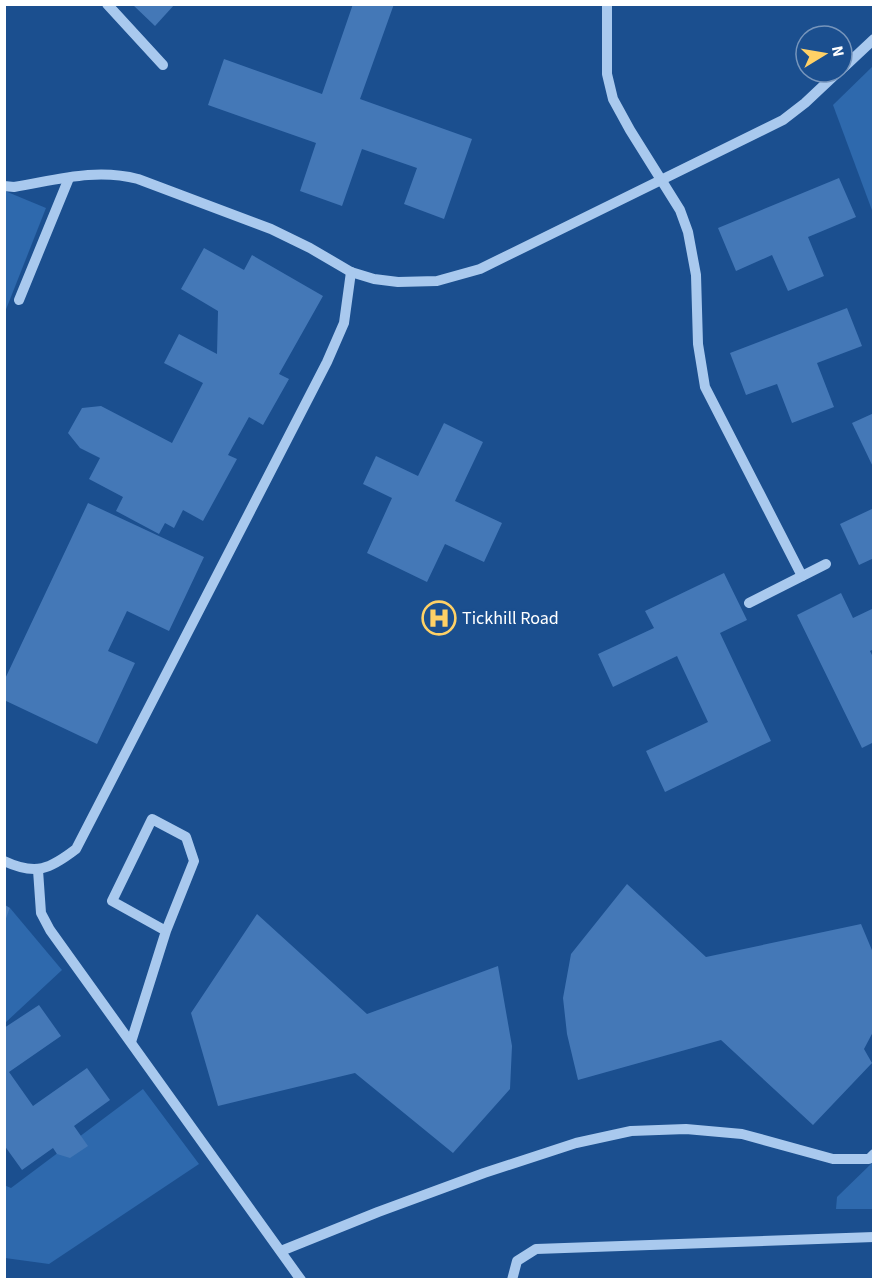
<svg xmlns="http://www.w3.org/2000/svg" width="878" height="1284" font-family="'Source Sans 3',sans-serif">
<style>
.green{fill:#2e69ad}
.building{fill:#4478b7}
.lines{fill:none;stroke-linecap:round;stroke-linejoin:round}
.minor{stroke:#a9c9ee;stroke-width:10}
.labels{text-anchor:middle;stroke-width:4.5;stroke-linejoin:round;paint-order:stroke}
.poi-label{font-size:18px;fill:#fff;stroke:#1b4f8f;text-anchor:start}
</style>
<rect width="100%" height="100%" fill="#1b4f8f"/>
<!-- green -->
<g class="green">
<path d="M873 66V213L833 105Z"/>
<path d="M5 191 46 208 5 312Z"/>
<path d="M10 908 62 970 5 1023 4 921Z"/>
<path d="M143 1089 199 1164 49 1264 5 1258 4 1185 11 1188Z"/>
<path d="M873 1162V1209H836L837 1197Z"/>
<path d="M873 1278V1280L665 1279H672Z"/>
</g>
<!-- building -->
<g class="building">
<path d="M132 4H175L155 26Z"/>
<path d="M353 4H394L360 99 472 139 444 219 404 204 417 168 362 149 342 206 300 191 316 143 208 105 224 59 322 94Z"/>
<path d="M839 178 856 217 808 237 824 276 788 291 772 255 736 271 718 228Z"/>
<path d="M204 248 244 270 252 255 323 296 279 374 289 379 263 425 249 417 228 455 237 459 203 521 183 510 174 528 165 523 159 534 116 511 123 497 89 479 100 458 80 448 68 433 82 408 101 406 172 443 203 383 164 363 179 334 217 354 218 311 181 289Z"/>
<path d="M847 308 862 346 817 363 834 407 792 423 777 384 746 395 730 353Z"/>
<path d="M874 413V469L852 423Z"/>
<path d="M444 423 483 442 455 501 502 523 484 562 445 544 427 582 367 553 392 498 363 484 376 456 418 476Z"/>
<path d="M88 503 204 557 169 631 127 611 108 651 135 663 97 744 4 700V681Z"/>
<path d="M874 508V558L859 565 840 524Z"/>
<path d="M724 573 747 620 720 633 771 741 665 792 646 751 708 722 677 656 613 687 598 654 654 628 645 611Z"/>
<path d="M841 593 853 618 874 608V649L870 651 874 659V742L862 748 797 615Z"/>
<path d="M627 884 706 957 861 924 874 955V1030L864 1049 872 1063 813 1125 721 1040 578 1080 567 1034 563 998 571 954Z"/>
<path d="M5 905 10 908 5 921Z"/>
<path d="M257 914 367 1014 498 966 512 1046 510 1089 453 1153 355 1073 218 1106 191 1013Z"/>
<path d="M39 1005 61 1036 9 1072 33 1106 87 1068 110 1100 74 1126 88 1146 70 1158 57 1154 53 1148 22 1170 4 1145V1028Z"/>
</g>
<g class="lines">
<!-- minor -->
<g class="minor">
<path d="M107 4 163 65"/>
<path d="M607 4V74L613 99 630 130 680 210 688 232 696 275 698 344 705 387 802 576"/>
<path d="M842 69 874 39"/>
<path d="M4 186 14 187C57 180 95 168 138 179L271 229 310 248 351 272 374 279 398 282 437 281 480 269 783 120 805 103 838 72"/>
<path d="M19 300 69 178"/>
<path d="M749 603 826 564"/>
<path d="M4 861C36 876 50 869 76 849L327 362 344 323 351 272"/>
<path d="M38 870 41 913 50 930 301 1280"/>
<path d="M131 1042 166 931 194 861 186 837 152 819 112 901 166 931"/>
<path d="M281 1251 378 1212 484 1173 576 1143 631 1131 686 1129 742 1134 833 1159H869L874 1154"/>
<path d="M512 1280 517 1261 536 1249 874 1237"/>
</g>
</g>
<!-- icons -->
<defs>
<g id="hospital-ring" transform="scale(1.725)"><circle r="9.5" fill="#1b4f8f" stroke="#ffd166" stroke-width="1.5"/><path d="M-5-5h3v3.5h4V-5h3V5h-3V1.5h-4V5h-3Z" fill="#ffd166"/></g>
</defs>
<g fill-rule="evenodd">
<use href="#hospital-ring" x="439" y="618"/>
</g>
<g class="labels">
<!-- poi labels -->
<g class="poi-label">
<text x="462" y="624">Tickhill Road</text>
</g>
</g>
<!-- border -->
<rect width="878" height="1284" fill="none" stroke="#ffffff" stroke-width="12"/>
<!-- north arrow -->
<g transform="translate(824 54) rotate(79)"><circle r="28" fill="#1b4f8f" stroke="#7695bc" stroke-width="1.5"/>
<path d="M0-4.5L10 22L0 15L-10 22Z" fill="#ffd166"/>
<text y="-9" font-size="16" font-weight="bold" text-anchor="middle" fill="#ffffff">N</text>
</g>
</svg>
